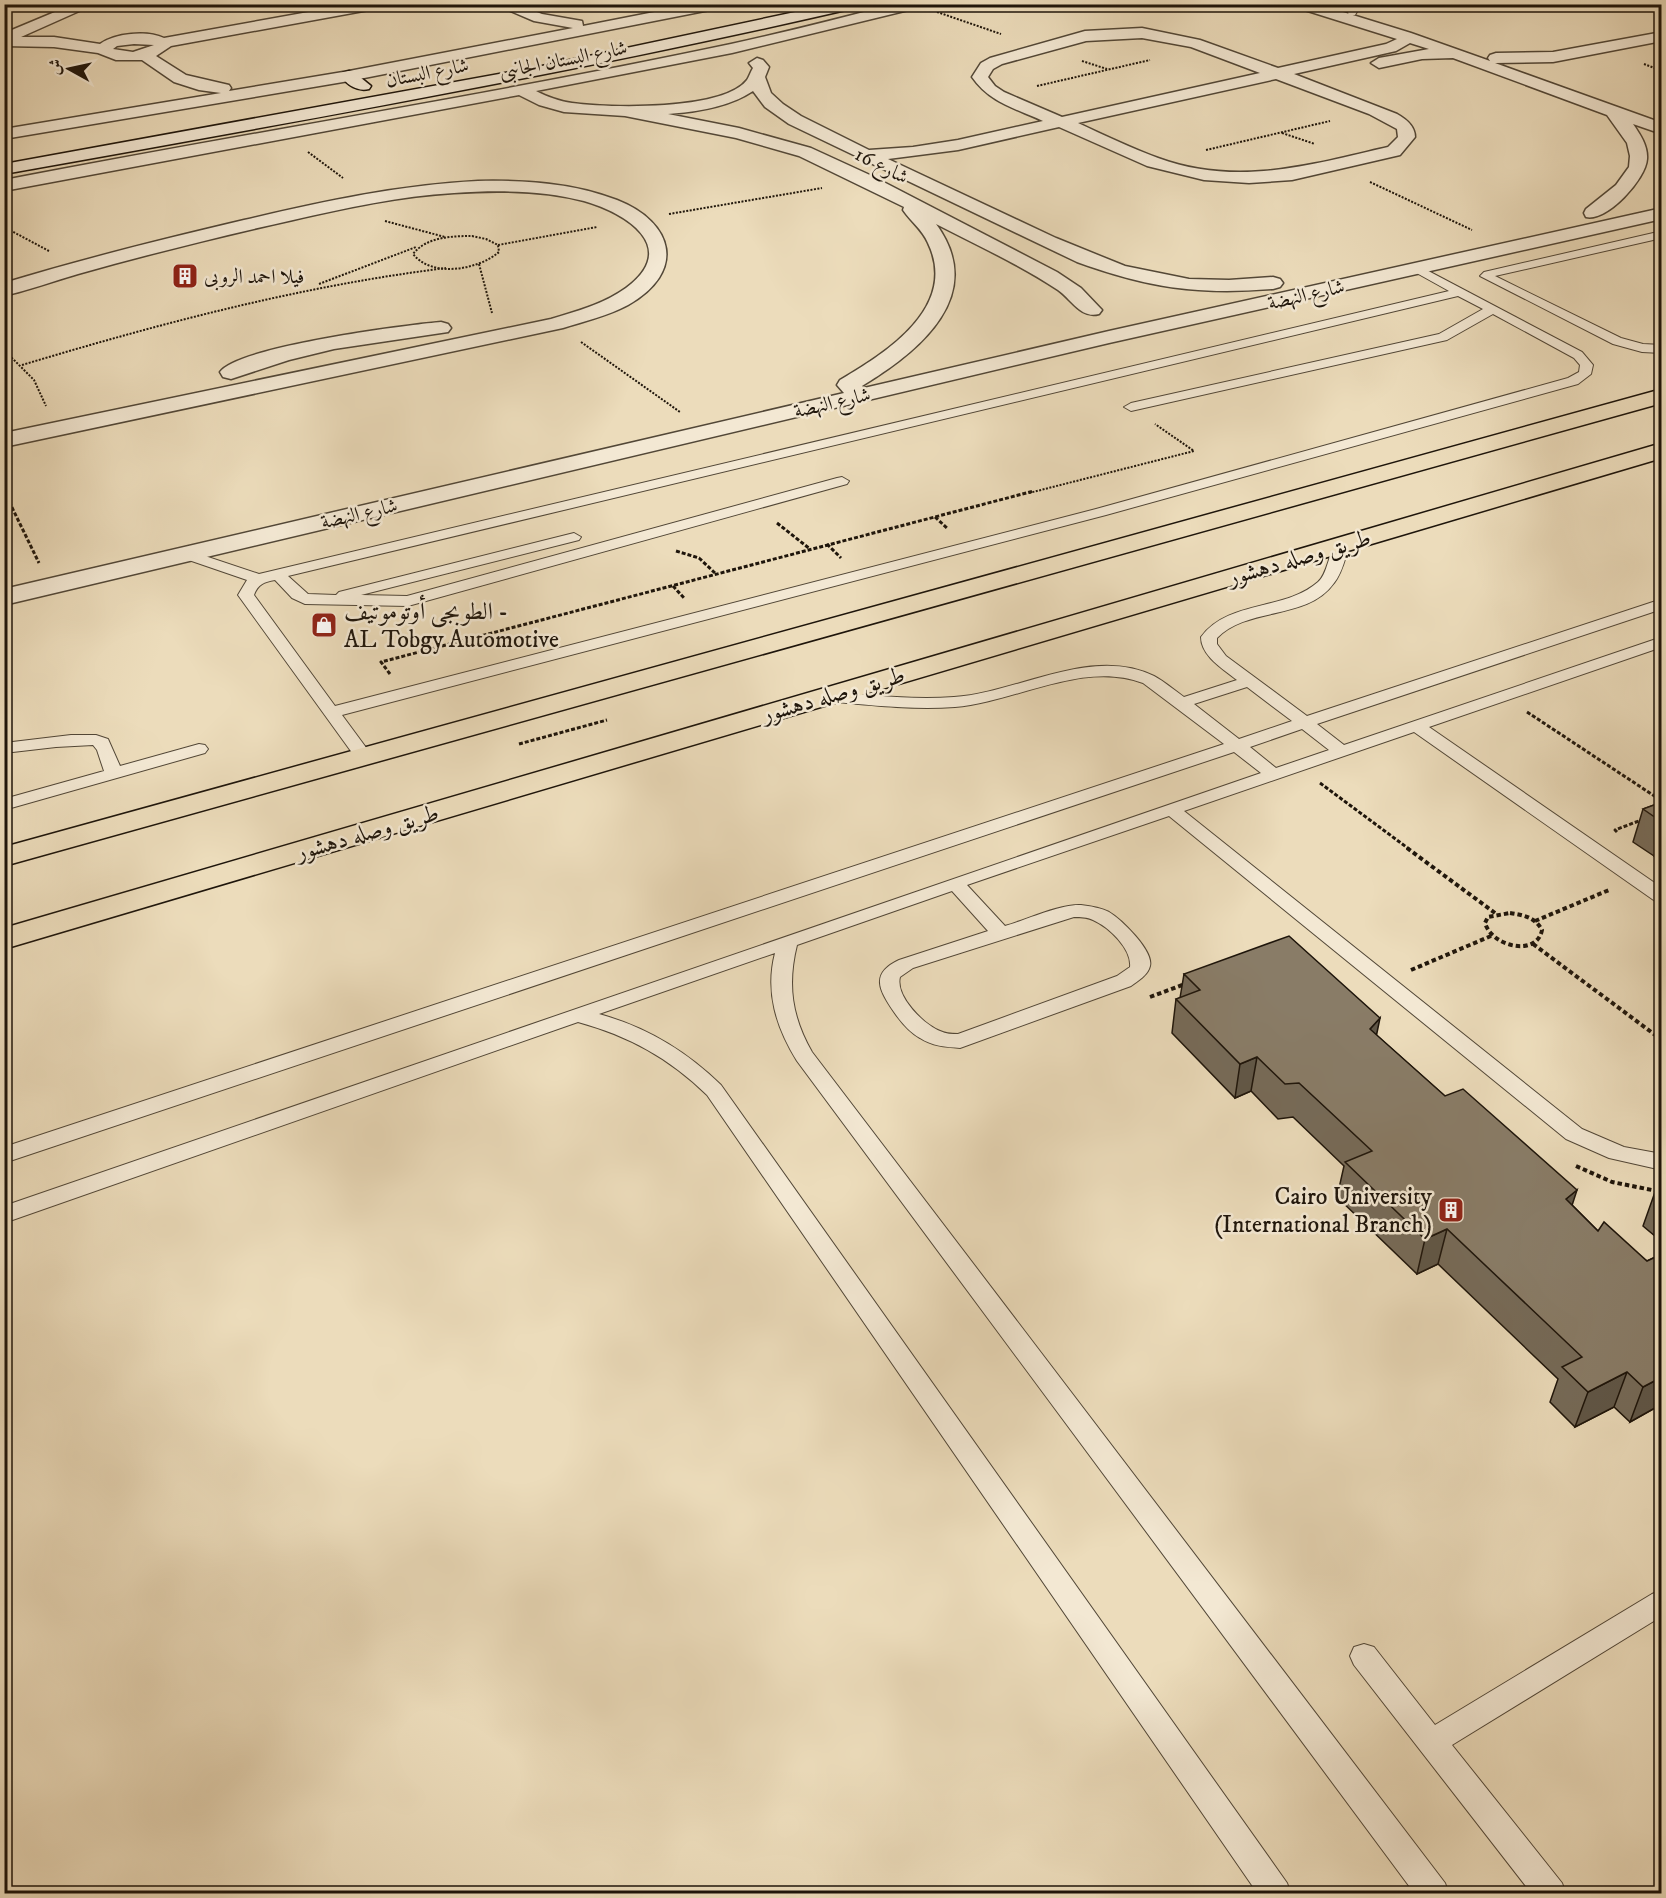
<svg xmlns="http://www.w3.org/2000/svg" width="1666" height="1898" font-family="'IM FELL DW Pica',Amiri,serif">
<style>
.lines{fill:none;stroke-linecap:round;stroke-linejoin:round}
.lane-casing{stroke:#524737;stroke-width:2}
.street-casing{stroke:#524737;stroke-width:3}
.secondary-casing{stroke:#1e150b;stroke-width:3}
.primary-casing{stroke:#1e150b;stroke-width:3}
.path-far2{stroke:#1e150b;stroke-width:2;stroke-dasharray:2 1.5;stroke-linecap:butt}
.path-far1{stroke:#1e150b;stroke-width:3;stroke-dasharray:4 2;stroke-linecap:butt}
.path{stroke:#1e150b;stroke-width:4;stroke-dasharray:4.5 3;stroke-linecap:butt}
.lane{fill:#f3e8d3;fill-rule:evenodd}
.street{fill:#f3e8d3;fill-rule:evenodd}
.secondary{fill:#f3e8d3;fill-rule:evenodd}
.primary{fill:#ecdcbb;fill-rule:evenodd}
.wall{fill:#766b59;stroke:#1e150b;stroke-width:1.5}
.shaded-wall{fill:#605748;stroke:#1e150b;stroke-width:1.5}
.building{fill:#897c67;stroke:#1e150b;stroke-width:1.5}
.labels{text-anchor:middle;stroke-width:5;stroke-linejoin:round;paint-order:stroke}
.far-street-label{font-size:20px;fill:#1e150b;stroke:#f3e8d3}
.far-poi-label{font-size:20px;fill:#1e150b;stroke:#f3e8d3;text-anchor:start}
.street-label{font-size:24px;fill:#1e150b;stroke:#f3e8d3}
.poi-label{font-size:24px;fill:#1e150b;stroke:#f3e8d3;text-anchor:start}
</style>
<rect width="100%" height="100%" fill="#ecdcbb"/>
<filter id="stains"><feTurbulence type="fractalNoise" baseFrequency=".00333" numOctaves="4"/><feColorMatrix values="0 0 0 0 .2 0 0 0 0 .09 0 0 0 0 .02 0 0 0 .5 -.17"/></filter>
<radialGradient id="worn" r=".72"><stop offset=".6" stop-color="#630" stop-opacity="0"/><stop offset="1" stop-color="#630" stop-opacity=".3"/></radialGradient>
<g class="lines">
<!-- lane casing -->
<g class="lane-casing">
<g id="lane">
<path d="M1353 4H1362L1355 15H1349L1348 13Z"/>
<path d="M1662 231V238L1495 276 1621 338 1643 344 1662 345V353L1642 352 1613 344 1480 276 1484 272Z"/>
<path d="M1417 265 1582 352 1593 365 1591 374 1578 384 1106 515 342 715 373 757 370 761H358L238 595 247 580 180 557 178 554 180 551H190L259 574 1449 291 1413 271 1411 269ZM1458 296 1483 309 1439 334 1131 403 1124 407 1131 411 1447 340 1493 314 1574 358 1580 365 1579 372 1568 378 1096 509 335 706 254 595C258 584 264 582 275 580L292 598 305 604 408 606 847 484 849 481 842 477 837 478 407 596 361 595 579 540 581 537 574 533 339 592 336 595 308 594 288 576Z"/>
<path d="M1343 540 1350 544C1345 557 1343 572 1334 583 1307 621 1248 606 1217 638V644L1226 656 1307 716 1662 599V609L1317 724 1344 745 1662 637V647L1429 727 1662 888V903L1655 901 1414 732 1184 811 1582 1129 1624 1147 1662 1154V1170L1609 1158 1566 1139 1169 816 967 885 1005 926C1026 920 1060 904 1081 905 1090 906 1101 908 1109 912 1121 919 1154 951 1150 966 1148 975 1138 981 1131 986L960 1048C946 1047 932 1046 920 1038 909 1032 901 1022 894 1012 880 991 869 974 899 960L988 931 952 891 797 945C787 985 792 1017 812 1052L1445 1883 1449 1894H1415L797 1061C776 1027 765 992 775 953L599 1014C647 1027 686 1051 721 1085L1287 1883 1291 1894H1258L707 1095C669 1058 629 1036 578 1022L4 1223V1206L1261 773 1234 752 4 1163V1147L1224 744 1143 683C1083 660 1016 702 955 707 912 710 868 705 826 701L818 696 826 691C868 695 911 700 954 697 1018 693 1092 645 1154 676 1165 682 1174 690 1184 697L1237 680C1223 669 1201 656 1201 637 1228 600 1285 611 1318 582 1330 572 1328 543 1343 540ZM1247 687 1292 721 1239 739 1194 704ZM1302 729 1329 750 1276 768 1250 747ZM1074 917C1081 917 1087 917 1093 920 1109 927 1132 949 1130 967L1117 976 958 1034C952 1034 946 1034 940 1031 923 1024 895 996 900 977L913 968Z"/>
<path d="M71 735H96L108 739 120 766 199 744 205 745 208 749 205 753 4 810V799L104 771 97 750 93 745 56 747 4 753V743Z"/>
<path d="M1662 1590V1616L1452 1745 1562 1883 1566 1894H1532L1354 1665 1350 1656 1354 1647 1364 1644 1374 1647 1435 1725 1652 1594Z"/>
</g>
</g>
<!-- street casing -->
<g class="street-casing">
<g id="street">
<path d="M74 4H95L21 37H54L100 44C115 33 147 30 164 38L353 4H387L380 8 171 46 156 56 186 75 229 85 231 88 229 91 349 71 573 28 534 21 494 4H516L542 14 582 21 583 26 695 4H727L720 8 349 81 4 139V129L221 93 199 90 174 82 142 60H116L98 53 54 47 4 46 7 32ZM134 44 154 45 133 52 113 49 117 46Z"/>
<path d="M895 4H923L921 7 732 53 536 91C548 97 559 101 572 103 608 108 723 111 747 80 749 77 751 71 753 68L749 63 757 58 763 60 769 67 765 77 771 93 783 104 801 116 869 150 913 147 958 140 1043 121C1015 108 990 103 972 77L981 63 990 58 1085 31 1142 28 1200 40 1278 68 1386 44 1397 39 1295 7 1293 4H1317L1411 33 1490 61 1488 58 1490 55 1496 53 1553 52 1662 32V41L1553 62 1495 63 1662 123V134L1633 124C1640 134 1648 146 1647 159 1646 179 1607 222 1586 217L1584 213 1586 209 1616 185 1629 167 1630 156 1627 143 1607 115 1453 58 1422 59 1379 68 1371 63 1379 58 1429 49 1410 43 1396 51 1294 74 1397 114C1406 119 1415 126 1415 137L1400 155 1292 180 1249 183 1204 180 1147 166 1059 127 958 150 888 159 1056 238 1125 266 1189 279 1229 280 1273 277 1280 279 1283 283 1280 287 1273 289C1197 295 1149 288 1077 262L789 124 765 107 753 91C729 107 697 112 668 114L739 128 811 148 872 176 1057 272 1081 288 1102 310 1099 314C1081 319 1072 300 1058 290 1020 265 977 245 936 224 988 295 920 351 862 386L864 388 1109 331 1662 208V219L1109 343 4 605V589L844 393 837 385 840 380C886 353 959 307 928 243 922 229 911 222 903 210L904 207 799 156 736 138 625 116 564 112 539 105 519 95 4 191V180C247 133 490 95 731 44 786 32 841 18 895 4ZM1142 38 1191 47 1260 73 1062 117 1004 92 995 86 988 77 993 69 1002 64 1086 41ZM1276 79 1369 114 1397 129 1398 137 1388 147C1310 165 1237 187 1158 158 1131 148 1104 135 1078 123Z"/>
<path d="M478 181C525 180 573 183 617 200 675 223 686 272 628 305 608 316 585 321 563 328L4 447V433L551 319C577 311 604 304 626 288 681 247 626 213 584 201 542 190 497 190 454 193 400 196 346 208 293 220 221 236 149 254 78 274 54 281 29 290 4 296V283C83 259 163 239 244 220 321 202 398 185 478 181Z"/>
<path d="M441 322 448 324 451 328 448 332 334 349 289 360 231 379 223 377 220 372C237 347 405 325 441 322Z"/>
</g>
</g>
<!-- secondary casing -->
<g class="secondary-casing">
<g id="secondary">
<path d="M833 4H862L855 8C573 73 289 123 4 174V164L537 67Z"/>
<path d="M349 71 355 73 371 86 369 89C358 92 347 85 341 76L343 73Z"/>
</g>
</g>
<!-- primary casing -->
<g class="primary-casing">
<g id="primary">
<path d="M1662 389V403L4 866V847Z"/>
<path d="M1662 443V458L4 949V928Z"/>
</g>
</g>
<!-- path-far2 -->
<g class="path-far2">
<path d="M1643 4 1662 10"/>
<path d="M937 12 1001 34"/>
<path d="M1082 61 1107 69"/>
<path d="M1644 64 1662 71"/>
<path d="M1037 86 1150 60"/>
<path d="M1282 133 1315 144"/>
<path d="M1206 150 1330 121"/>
<path d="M308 152 343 178"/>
<path d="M1370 182 1472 230"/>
<path d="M669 214 822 188"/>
<path d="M385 221 445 237"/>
<path d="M4 227 49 251"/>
<path d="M472 236 486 239 498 245 499 252C478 270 432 278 413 254 426 237 452 236 472 236Z"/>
<path d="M498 245 597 227"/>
<path d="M479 264 492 313"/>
<path d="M319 284 416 247"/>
<path d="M581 342 680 412"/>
<path d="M4 350 34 380 46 406"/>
<path d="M22 365C162 323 301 286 446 268"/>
<path d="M1029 493 1194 451 1155 424"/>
</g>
<!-- path-far1 -->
<g class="path-far1">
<path d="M4 491 39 563"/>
<path d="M935 517 947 528"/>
<path d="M777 523 810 549"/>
<path d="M827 544 841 558"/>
<path d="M676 551 699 558 715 573"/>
<path d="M673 586 684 598"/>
<path d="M390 674 381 662 1034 491"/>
<path d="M1527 712 1662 801"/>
<path d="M519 744 607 720"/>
<path d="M1320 783 1409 849"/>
<path d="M1617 832 1615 830 1644 819"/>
</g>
<!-- path -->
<g class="path">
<path d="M1407 848 1495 913"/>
<path d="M1510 913C1523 915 1535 917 1542 930 1537 957 1492 947 1485 923L1488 917Z"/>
<path d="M1535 921 1609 890"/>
<path d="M1533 944 1662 1040"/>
<path d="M1411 970 1491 936"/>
<path d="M1150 997 1185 984"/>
<path d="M1576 1166 1612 1182 1662 1192"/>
</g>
<!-- lane -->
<use href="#lane" class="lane"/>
<!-- street -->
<use href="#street" class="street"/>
<!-- secondary -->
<use href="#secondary" class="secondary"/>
<!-- primary -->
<use href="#primary" class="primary"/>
</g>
<!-- wall -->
<g class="wall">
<path d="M176 266 195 276 186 277 187 279 183 281 177 272Z"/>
<path d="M1662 802V856L1659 854 1654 856 1633 842 1643 809Z"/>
<path d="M1184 974 1376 1035 1445 1096 1572 1205 1598 1231 1647 1261 1662 1254V1404L1630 1422 1614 1407 1575 1427 1550 1402 1558 1379 1438 1264 1417 1274 1337 1197 1344 1166 1293 1117 1278 1119 1251 1091 1235 1098 1172 1033 1176 999 1180 998Z"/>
<path d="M1662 1189V1242L1643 1226 1655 1192Z"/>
</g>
<!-- shaded-wall -->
<g class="shaded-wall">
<path d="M194 269 195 276 186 277 187 279 183 281 182 274 184 271Z"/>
<path d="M1662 831V845L1659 854 1654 856Z"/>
<path d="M1380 1018 1373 1052 1370 1029Z"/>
<path d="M1257 1057 1251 1091 1235 1098 1240 1064Z"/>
<path d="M1577 1190 1566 1224V1199Z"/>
<path d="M1447 1229 1438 1264 1417 1274 1425 1239Z"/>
<path d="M1627 1372 1614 1407 1575 1427 1588 1392Z"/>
<path d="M1662 1377V1404L1630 1422 1643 1387Z"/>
</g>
<!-- building -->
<g class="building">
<path d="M191 265 194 269 184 271 186 273 182 274 176 266Z"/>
<path d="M1662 802V822L1643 809Z"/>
<path d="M1289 936 1380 1018 1370 1029 1445 1096 1463 1089 1577 1190 1566 1199 1598 1231 1604 1222 1647 1261 1662 1254V1377L1643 1387 1627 1372 1588 1392 1562 1367 1582 1357 1447 1229 1425 1239 1345 1162 1372 1151 1299 1083 1285 1084 1257 1057 1240 1064 1176 999 1200 990 1184 974Z"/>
<path d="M1662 1189V1197L1655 1192Z"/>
</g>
<!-- icons -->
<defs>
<g id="building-square" transform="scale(1.35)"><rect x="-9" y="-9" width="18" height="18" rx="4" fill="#8f2418" stroke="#f3e8d3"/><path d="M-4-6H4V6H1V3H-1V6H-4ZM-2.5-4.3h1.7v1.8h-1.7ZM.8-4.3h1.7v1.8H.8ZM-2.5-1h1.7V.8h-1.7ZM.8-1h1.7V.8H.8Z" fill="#fff"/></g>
<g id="shop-square" transform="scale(1.35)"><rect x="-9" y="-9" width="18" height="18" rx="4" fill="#8f2418" stroke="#f3e8d3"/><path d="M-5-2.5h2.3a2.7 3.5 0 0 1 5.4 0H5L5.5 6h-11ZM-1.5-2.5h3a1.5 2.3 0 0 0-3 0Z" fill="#fff"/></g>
</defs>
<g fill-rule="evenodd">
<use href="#building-square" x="185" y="276"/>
<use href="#shop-square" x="324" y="625"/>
<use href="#building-square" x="1451" y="1210"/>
</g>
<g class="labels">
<!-- far-street labels -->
<g class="far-street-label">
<text transform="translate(563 59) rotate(-11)" y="7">شارع البستان الجانبى</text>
<text transform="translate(427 72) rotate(-11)" y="7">شارع البستان</text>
<text transform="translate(882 165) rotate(27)" y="7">شارع 16</text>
<text transform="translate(1306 294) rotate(-13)" y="7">شارع النهضة</text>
<text transform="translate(832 402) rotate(-13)" y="7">شارع النهضة</text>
<text transform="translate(359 513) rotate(-13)" y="7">شارع النهضة</text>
</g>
<!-- far-poi labels -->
<g class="far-poi-label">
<text x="204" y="283">فيلا احمد الروبى</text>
</g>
<!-- street labels -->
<g class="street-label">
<text transform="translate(1299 557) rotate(-16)" y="8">طريق وصله دهشور</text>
<text transform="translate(833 694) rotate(-16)" y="8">طريق وصله دهشور</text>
<text transform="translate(367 832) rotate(-16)" y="8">طريق وصله دهشور</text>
</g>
<!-- poi labels -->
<g class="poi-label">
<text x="344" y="619">الطوبجى أوتوموتيف -<tspan x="344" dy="28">AL Tobgy Automotive</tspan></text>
<text x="1432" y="1204" text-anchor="end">Cairo University<tspan x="1432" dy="28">(International Branch)</tspan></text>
</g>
</g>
<!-- margin -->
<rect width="1666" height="1898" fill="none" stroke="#ecdcbb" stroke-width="24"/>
<rect x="6" y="6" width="1654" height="1886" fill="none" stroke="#1e150b" stroke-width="3"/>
<rect x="12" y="12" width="1642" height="1874" fill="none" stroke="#1e150b" stroke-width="1.5"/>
<!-- north arrow -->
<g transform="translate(69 69) rotate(278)" stroke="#f3e8d3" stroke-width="4.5" paint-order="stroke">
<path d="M0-4.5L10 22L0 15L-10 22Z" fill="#1e150b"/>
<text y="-9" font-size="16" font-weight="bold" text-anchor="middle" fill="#1e150b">ش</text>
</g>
<rect width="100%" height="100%" filter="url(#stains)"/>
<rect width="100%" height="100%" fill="url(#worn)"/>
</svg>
